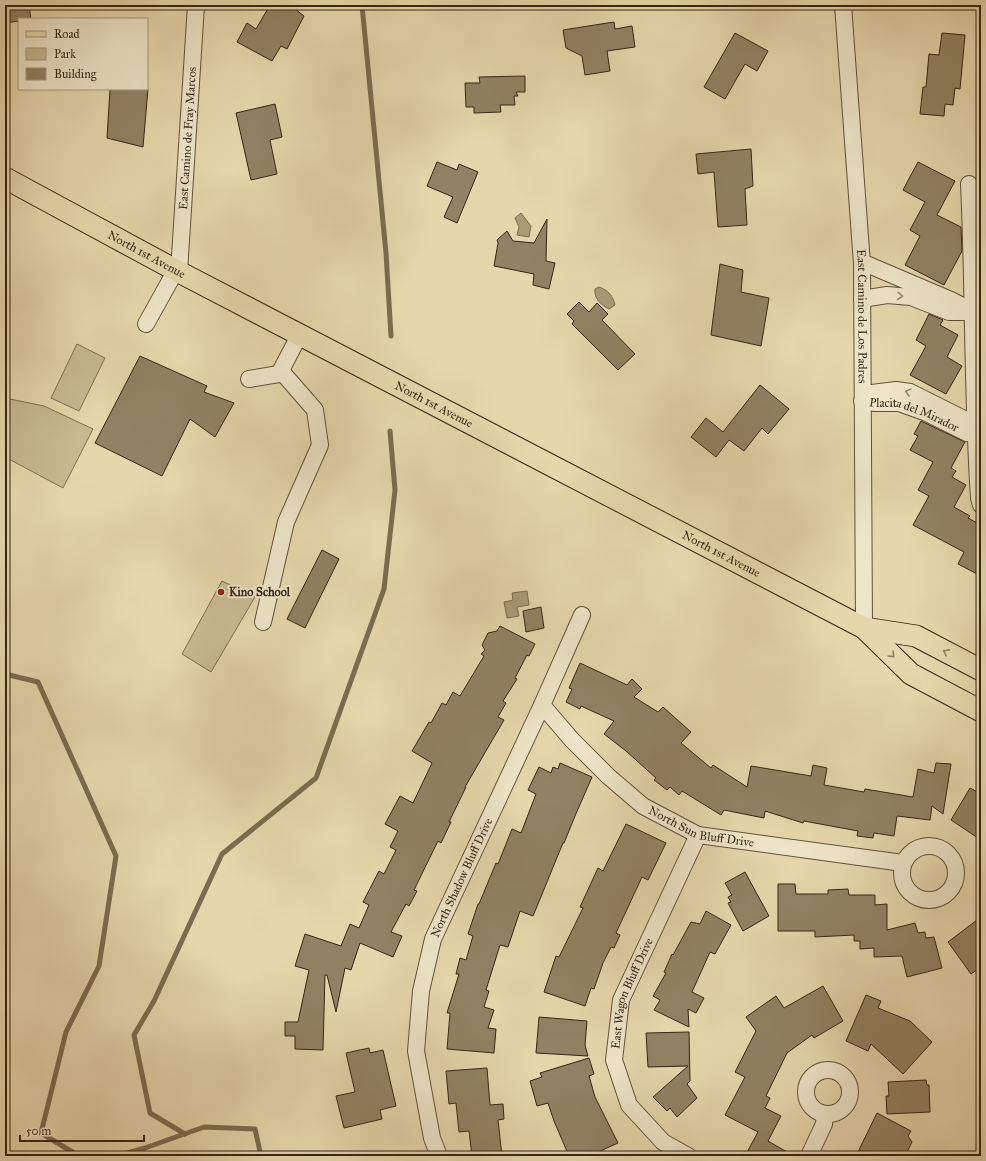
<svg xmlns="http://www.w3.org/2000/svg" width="986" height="1161" font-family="'IM FELL Great Primer',serif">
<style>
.green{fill:#c7b992;stroke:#7e7054}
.water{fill:#a99b78;stroke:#7b6c51}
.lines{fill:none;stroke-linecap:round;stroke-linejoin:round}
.stream{stroke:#7b6c51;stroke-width:5}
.building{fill:#918263;stroke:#352616}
.minor-casing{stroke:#61523b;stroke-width:18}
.major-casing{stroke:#352616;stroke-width:23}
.minor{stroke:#eee5c8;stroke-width:16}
.major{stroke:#e5d7ab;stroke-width:21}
.oneway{stroke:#92866f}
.oneway2{stroke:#8d7e60}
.poi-dot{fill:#8f2418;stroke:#eee5c8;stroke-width:1.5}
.labels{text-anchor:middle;stroke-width:4;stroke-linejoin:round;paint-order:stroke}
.street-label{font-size:12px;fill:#352616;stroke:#eee5c8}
.poi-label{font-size:12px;font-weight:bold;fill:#352616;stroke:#eee5c8;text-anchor:start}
</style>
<rect width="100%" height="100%" fill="#e5d7ab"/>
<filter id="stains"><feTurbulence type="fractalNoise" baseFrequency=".005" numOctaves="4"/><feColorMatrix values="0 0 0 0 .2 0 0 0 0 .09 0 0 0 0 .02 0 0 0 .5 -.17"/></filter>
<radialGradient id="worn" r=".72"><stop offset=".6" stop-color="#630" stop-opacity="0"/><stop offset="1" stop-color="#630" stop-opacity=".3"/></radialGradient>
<!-- green -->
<g class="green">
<path d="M77 344 105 358 79 411 51 398Z"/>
<path d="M5 398 44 406 93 429 63 488 5 457Z"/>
<path d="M222 581 255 597 211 672 182 654Z"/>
</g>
<!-- water -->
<g class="water">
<path d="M521 213 531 226 529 237 517 235 519 227 515 218Z"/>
<path d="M599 287C608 290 613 296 615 305L609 309C601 305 594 299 595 289Z"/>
<path d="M527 591 529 605 517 607 519 616 507 618 504 602 513 600 512 593Z"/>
</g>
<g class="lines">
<!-- stream -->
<g class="stream">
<path d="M362 5 386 253 391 336"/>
<path d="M5 674 38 682 116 856 99 966 66 1032 41 1133 79 1156"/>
<path d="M185 1134 150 1113 134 1035 154 1001 222 854 316 778 384 589 395 490 390 431"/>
<path d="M117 1156 145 1148 204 1127 255 1129 261 1156"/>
</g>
</g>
<!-- building -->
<g class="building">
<path d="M5 5H29L31 19H19V21L5 23Z"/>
<path d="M270 5H290L304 16 287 49 281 46 272 61 237 42 247 23 256 29Z"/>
<path d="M614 22 615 29 632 26 635 47 607 51 610 71 585 75 582 56 566 48 563 30Z"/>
<path d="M735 33 768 51 757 71 745 64 725 99 704 87Z"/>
<path d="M942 33 965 35 960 89 955 88 953 105 945 104 944 116 920 114 923 87H926L929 54 939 55Z"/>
<path d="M525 76V92H516L518 96H514L515 105H500L501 112 474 113V107H466L465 83H480L479 77Z"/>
<path d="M110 89H148L143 147 107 138Z"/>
<path d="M275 104 282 137 270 140 277 174 251 180 236 113Z"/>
<path d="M751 149 753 186 745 189 747 225 718 227 714 172 698 174 696 154Z"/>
<path d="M437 162 457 170 459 164 478 172 457 223 444 217 453 197 427 186Z"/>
<path d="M918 162 955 181 937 215 961 227 962 251 944 285 905 265 920 236 910 230 925 202 903 190Z"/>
<path d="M547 219 546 261 555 263 549 289 533 285 534 274 494 266 498 243 497 240 507 231 513 241 534 243Z"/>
<path d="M720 264 743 270 741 292 769 298 761 346 711 335Z"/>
<path d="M579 302 589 312 597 303 608 314 602 320 635 354 618 370 572 324 574 321 567 314Z"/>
<path d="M929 314 943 320 940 325 958 335 947 357 962 366 946 394 910 375 926 346 916 340Z"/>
<path d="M140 356 207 386 204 392 234 403 215 437 190 419 162 476 95 443Z"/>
<path d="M760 385 789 409 768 434 762 428 744 451 729 440 716 457 691 437 706 418 723 432Z"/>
<path d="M921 421 965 442 951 468 956 471 952 477 966 485 954 507 970 516 968 518 981 525V576L958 564 964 552 913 525 929 496 918 490 933 462 910 450 918 436 914 434Z"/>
<path d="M322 550 339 559 305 628 287 619Z"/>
<path d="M541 607 544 628 526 632 523 611Z"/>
<path d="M500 626 535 644 529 656 527 655 515 678 517 679 503 701 506 703 498 717 504 720 465 787H466L449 822H451L441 843 438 841 414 890 417 891 409 906 406 904 391 932 402 936 393 957 360 943 351 970 345 968 336 1012 327 975H325L323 1050 295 1049V1036H285V1022H298L309 970 295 966 305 934 341 946 350 924 359 928 369 905 363 902 379 871 384 874 396 850 390 847 398 831 385 824 400 796 413 803 432 763 412 751 429 722 431 723 442 703 446 705 453 692 460 696 484 656 481 654 485 650 482 645 488 633 497 631Z"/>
<path d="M580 663 627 685 632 679 642 689 634 697 658 712 663 707 691 732 681 743 711 768 713 765 747 787 751 766 811 776 813 765 827 768 824 785 864 792 865 789 913 797 918 769 934 773 936 763 951 764 943 814 932 806 930 820 897 816 894 836 874 833 873 838 857 836 858 831 804 821 803 823 765 811 764 818 724 810 721 815 682 791 679 795 670 787 667 790 654 780 656 778 626 751 604 734 614 721 581 706 580 709 566 702 572 689 569 688Z"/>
<path d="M560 763 592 777 575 816 564 843H563L533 916 520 911 508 947 500 945 486 990 489 991 484 1007 494 1010 488 1028 496 1029 494 1053 447 1049 450 1013H447L459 974H456L460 958 466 960 473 936 468 934 478 904H479L496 863 498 864 512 829 521 833 536 794 528 790 539 767 551 773 553 767 558 769Z"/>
<path d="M970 788 981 794V840L951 820Z"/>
<path d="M626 824 666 843 648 880 642 877 616 933 620 935 614 948 611 947 603 963 594 989 591 988 585 1006 544 992 556 956 559 957 583 908 580 907 598 868 603 871Z"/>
<path d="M745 872 769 916 743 931 728 903 731 902 728 897 732 895 725 883Z"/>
<path d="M778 884H795L796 894H828V890L848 889 849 895H875V905L887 904V930L915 923 918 933 925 932 926 938 934 937 942 968 907 977 902 956 874 957V948L860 949V941H854V935L815 937V931H778Z"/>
<path d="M706 911 731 925 715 954 710 952 692 992 704 998 696 1013 688 1009 689 1027 654 1010 660 1000 653 996 666 973 664 972 672 954 673 955 691 922 700 924Z"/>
<path d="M981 917V967L971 974 948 942Z"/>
<path d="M823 986 843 1021 814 1038 812 1035 787 1053 766 1096 770 1098 765 1108 781 1116 768 1141 794 1156H745L758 1132 725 1115 745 1077 735 1072 756 1031 746 1017 776 996 784 1008Z"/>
<path d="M866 995 881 1001 878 1008 910 1021 932 1042 903 1074 871 1044 868 1051 846 1041Z"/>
<path d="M539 1017 587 1021 585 1045 588 1056 536 1053Z"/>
<path d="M689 1032 690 1081 687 1084 697 1098 677 1117 670 1108 667 1111 653 1097 688 1066 648 1067 646 1033Z"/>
<path d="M369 1048 370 1053 383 1050 396 1106 380 1110 382 1119 344 1128 336 1096 355 1092 346 1053Z"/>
<path d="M589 1058 594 1074 589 1076 595 1097 618 1143 589 1156H569L554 1121 548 1103 537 1106 530 1081 542 1077 540 1073Z"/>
<path d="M487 1068 490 1105 503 1104 504 1119 498 1120 502 1156H472L469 1131 459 1132 456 1103 449 1104 446 1071Z"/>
<path d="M926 1080 927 1085H929L930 1112 887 1114 886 1096H889L888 1082Z"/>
<path d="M877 1113 911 1131 908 1136 912 1142 905 1156H856Z"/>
</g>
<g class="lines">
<!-- minor casing -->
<g class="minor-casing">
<g id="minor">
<path id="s1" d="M843 5 862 264 864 628"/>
<path d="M969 184C974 289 972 394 979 498L981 505"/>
<path d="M862 264 864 263 951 300 974 312H949L911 297 887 295 862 299"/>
<path id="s2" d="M179 272 196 5"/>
<path d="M146 324 176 270"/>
<path d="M249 379 279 374 300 334"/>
<path id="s3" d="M975 434 966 420 910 392 896 390 872 393 862 401 875 403H899L927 413 967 433 975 434 981 437"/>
<path d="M263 622 286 522 320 445 315 410 281 371"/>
<path id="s4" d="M542 705 572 740 608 776 643 806 698 835 903 863"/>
<circle cx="929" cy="873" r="27"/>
<circle cx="828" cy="1092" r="22"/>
<path id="s5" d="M439 1156 432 1138 416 1051 421 991 433 939 542 705 582 615"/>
<path id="s6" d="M688 1156 663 1142 629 1105 614 1060 621 1000 698 835"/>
<path d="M809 1156 824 1124 825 1114"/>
</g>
</g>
<!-- major casing -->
<g class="major-casing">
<g id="major">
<path id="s7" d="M5 178 179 272 864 628 916 636 981 670"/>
<path d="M864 628 911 674 981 711"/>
</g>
</g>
<!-- minor -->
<use href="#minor" class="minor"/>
<!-- major -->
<use href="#major" class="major"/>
</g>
<!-- one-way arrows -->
<defs><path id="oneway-chevron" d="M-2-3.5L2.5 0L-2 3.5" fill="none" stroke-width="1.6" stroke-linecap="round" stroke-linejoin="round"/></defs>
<g class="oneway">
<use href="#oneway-chevron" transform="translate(900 296) rotate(5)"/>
<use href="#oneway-chevron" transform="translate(908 392) rotate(-165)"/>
</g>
<g class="oneway2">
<use href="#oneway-chevron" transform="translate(946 652) rotate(-152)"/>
<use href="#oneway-chevron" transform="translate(892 655) rotate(45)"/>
</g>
<!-- markers -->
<circle class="poi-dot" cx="221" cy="592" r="4"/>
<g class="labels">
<!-- street labels -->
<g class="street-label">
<text dy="4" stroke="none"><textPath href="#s2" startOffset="134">East Camino de Fray Marcos</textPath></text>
<text dy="4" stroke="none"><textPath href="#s7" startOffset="161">North 1st Avenue</textPath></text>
<text dy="4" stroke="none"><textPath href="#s1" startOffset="312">East Camino de Los Padres</textPath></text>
<text dy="4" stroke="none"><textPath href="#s7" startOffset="485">North 1st Avenue</textPath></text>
<text dy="4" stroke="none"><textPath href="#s3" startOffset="185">Placita del Mirador</textPath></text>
<text dy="4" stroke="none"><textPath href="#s7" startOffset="809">North 1st Avenue</textPath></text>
<text dy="4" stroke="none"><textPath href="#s4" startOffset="206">North Sun Bluff Drive</textPath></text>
<text dy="4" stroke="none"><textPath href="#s5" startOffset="289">North Shadow Bluff Drive</textPath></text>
<text dy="4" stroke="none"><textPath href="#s6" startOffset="196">East Wagon Bluff Drive</textPath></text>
</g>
<!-- poi labels -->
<g class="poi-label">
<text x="229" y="596">Kino School</text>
</g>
</g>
<!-- margin -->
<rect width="986" height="1161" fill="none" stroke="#e5d7ab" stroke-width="20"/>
<rect x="6" y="6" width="974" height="1149" fill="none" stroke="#352616" stroke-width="2"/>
<rect x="10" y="10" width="966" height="1141" fill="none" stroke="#352616"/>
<!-- legend -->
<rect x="18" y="18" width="130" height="72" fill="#eee5c8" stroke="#a49981"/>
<rect x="26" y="31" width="20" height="6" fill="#e5d7ab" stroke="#a49981"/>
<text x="54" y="38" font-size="12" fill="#352616">Road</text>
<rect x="26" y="48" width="20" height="12" fill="#c7b992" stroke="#a49981"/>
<text x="54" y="58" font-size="12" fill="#352616">Park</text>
<rect x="26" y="68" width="20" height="12" fill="#918263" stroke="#a49981"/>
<text x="54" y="78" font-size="12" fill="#352616">Building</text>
<!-- scale -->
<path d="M20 1135v6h124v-6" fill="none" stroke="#352616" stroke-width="2"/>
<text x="26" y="1135" font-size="12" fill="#352616" stroke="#eee5c8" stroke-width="3" paint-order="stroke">50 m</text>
<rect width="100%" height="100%" filter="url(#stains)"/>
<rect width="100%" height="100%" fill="url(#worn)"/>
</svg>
